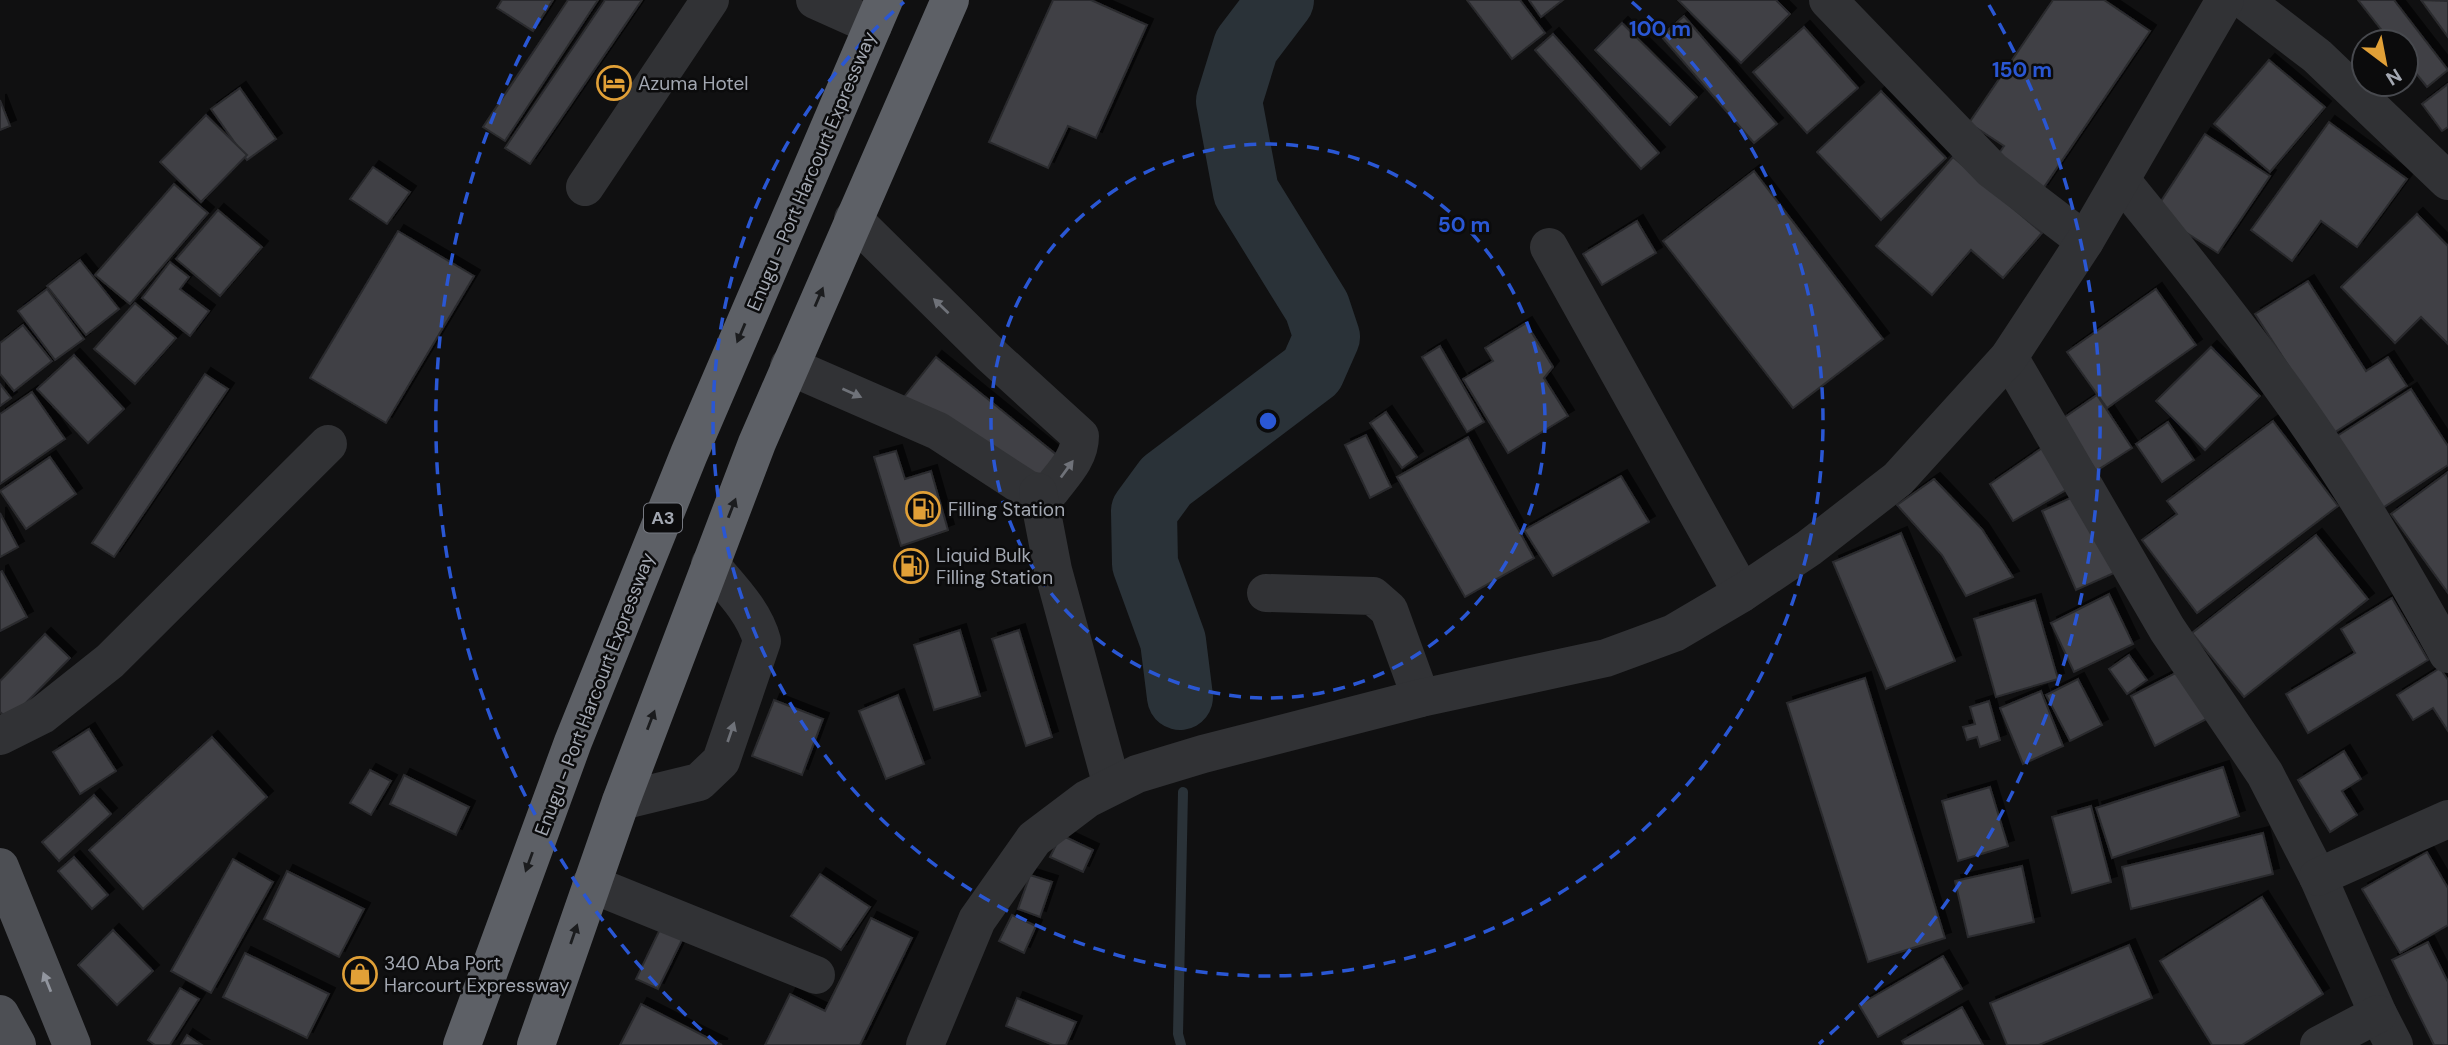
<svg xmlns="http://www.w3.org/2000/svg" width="2448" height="1045" font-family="'DM Sans',sans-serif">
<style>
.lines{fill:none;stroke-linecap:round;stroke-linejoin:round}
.stream{stroke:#2a3238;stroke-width:10}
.river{stroke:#2a3238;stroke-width:66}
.building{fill:#3f4044;stroke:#2a2a2d;stroke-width:2;filter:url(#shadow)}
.minor{stroke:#313235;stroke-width:38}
.major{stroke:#4d4f54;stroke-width:38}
.highway{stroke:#5d6066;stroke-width:38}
.oneway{fill:#1b1c1e}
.oneway2{fill:#6f7279}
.oneway3{fill:#91959e}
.ring{fill:none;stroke:#2a57d4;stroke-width:3.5;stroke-dasharray:12 9}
.labels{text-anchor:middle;stroke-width:5;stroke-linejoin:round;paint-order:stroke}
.shield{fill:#0b0b0c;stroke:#757880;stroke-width:2}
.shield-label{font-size:18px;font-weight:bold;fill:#a2a7b1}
.poi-label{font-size:19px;fill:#a2a7b1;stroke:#0b0b0c;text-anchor:start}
.street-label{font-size:19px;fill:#a2a7b1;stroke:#0b0b0c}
.centre{fill:#2a57d4;stroke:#0b0b0c;stroke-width:3.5}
.ring-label{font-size:21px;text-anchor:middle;font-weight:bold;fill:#2a57d4;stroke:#0b0b0c;stroke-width:5;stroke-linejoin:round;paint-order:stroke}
</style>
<defs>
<filter id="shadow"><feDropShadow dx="6" dy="-6" stdDeviation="0" flood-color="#0009"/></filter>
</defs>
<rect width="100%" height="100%" fill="#101011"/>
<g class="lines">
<!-- stream -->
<path class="stream" d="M1181 1045 1178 1034 1183 792"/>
<!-- river -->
<path class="river" d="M1180 697 1173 641 1145 564 1144 511 1166 481 1312 371 1327 337 1317 307 1246 192 1229 101 1246 46 1281 0"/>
</g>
<!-- building -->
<g class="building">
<path d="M502 0H553L533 31 497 8Z"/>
<path d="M568 0H598L505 141 483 127Z"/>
<path d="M605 0H642L530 164 505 148Z"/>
<path d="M1053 0H1091L1147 25 1096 138 1068 126 1048 168 989 142Z"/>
<path d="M1467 0H1520L1545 33 1512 59Z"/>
<path d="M1529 0H1563L1541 17Z"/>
<path d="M1678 0H1776L1790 14 1741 63Z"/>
<path d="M2053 0H2104L2150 31 2042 190 1995 159 2004 146 1969 123Z"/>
<path d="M2358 0H2394L2448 70 2427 87 2406 61V42H2391Z"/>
<path d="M2421 0 2448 1V37Z"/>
<path d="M1684 16 1777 124 1754 143 1661 36Z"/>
<path d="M1622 23 1697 97 1670 125 1595 50Z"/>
<path d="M1804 27 1858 88 1807 133 1753 72Z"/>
<path d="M1553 34 1659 153 1641 169 1535 50Z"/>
<path d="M2269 60 2325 107 2270 172 2214 124Z"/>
<path d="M2448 84V127L2442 131 2422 104Z"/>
<path d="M240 88 276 139 247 160 211 109Z"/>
<path d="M1881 91 1946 158 1881 220 1817 152Z"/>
<path d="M0 100 10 126 0 130Z"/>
<path d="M206 115 247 155 201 202 160 162Z"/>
<path d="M2329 122 2407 179 2357 247 2321 221 2292 261 2251 230Z"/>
<path d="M2205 134 2270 176 2218 253 2154 212Z"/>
<path d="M1953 157 2042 233 2003 278 1971 250 1932 295 1876 246Z"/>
<path d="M373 167 410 192 387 224 350 199Z"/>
<path d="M1754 171 1883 339 1793 408 1663 241Z"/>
<path d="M174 184 208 213 130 304 95 275Z"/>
<path d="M218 210 262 247 220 296 176 259Z"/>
<path d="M2417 214 2448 246V344L2421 317 2395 343 2341 287Z"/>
<path d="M1637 221 1656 253 1602 285 1583 254Z"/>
<path d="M398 231 474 276 386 423 310 378Z"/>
<path d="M80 260 119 309 86 335 47 286Z"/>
<path d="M170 262 189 277 180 289 209 311 190 336 142 298Z"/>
<path d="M2308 281 2366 371 2388 357 2407 386 2332 434 2255 314Z"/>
<path d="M47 289 84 339 55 360 18 311Z"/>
<path d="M2156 289 2196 345 2107 408 2067 352Z"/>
<path d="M135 303 176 338 135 384 94 349Z"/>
<path d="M1526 323 1553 367 1544 378 1568 416 1508 453 1463 379 1493 361 1485 348Z"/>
<path d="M23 325 52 361 14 391 0 374V343Z"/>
<path d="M1440 346 1484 422 1467 432 1422 357Z"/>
<path d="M2211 347 2260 396 2205 450 2156 401Z"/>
<path d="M74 355 124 409 88 443 37 389Z"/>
<path d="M936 357 1058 456 1025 496 904 397Z"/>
<path d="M205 374 228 389 114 557 92 543Z"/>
<path d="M0 384 11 398 0 406Z"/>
<path d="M2411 389 2448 446V465L2381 509 2334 438Z"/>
<path d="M32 392 65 439 0 484V414Z"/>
<path d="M2097 395 2132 448 2096 471 2062 419Z"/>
<path d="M1386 412 1417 457 1402 468 1370 423Z"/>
<path d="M2273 421 2338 506 2197 613 2142 540 2177 514 2167 501Z"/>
<path d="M2168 422 2194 460 2162 482 2136 444Z"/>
<path d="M1366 435 1391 487 1370 498 1345 445Z"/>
<path d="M1468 437 1534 558 1465 597 1397 477Z"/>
<path d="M2045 446 2073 486 2013 521 1990 484Z"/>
<path d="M896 451 905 479 931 471 948 530 901 546 874 457Z"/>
<path d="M50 457 76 494 26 529 0 491Z"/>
<path d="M2448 472V593L2391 514Z"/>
<path d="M1621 476 1649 522 1553 576 1524 530Z"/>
<path d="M1934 479 1982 529 2013 577 1966 596 1942 555 1897 505Z"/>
<path d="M2079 494 2114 573 2076 590 2042 511Z"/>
<path d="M0 513 18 547 0 557Z"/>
<path d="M1901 533 1955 661 1886 689 1833 562Z"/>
<path d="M2316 535 2368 599 2244 697 2192 633Z"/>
<path d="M2 571 27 617 0 631V572Z"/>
<path d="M2109 594 2133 644 2074 672 2051 623Z"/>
<path d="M2392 598 2428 660 2308 733 2286 694 2355 653 2341 629Z"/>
<path d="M2035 600 2058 679 1996 697 1974 619Z"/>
<path d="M960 630 980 696 934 710 914 645Z"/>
<path d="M1019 630 1052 737 1026 746 992 639Z"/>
<path d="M45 634 70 658 9 720 0 712V681Z"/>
<path d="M2129 655 2147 680 2127 694 2109 669Z"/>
<path d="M2187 667 2212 716 2155 746 2131 696Z"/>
<path d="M2440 668 2448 680V731L2433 708 2413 720 2397 695Z"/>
<path d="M1865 678 1945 938 1868 962 1787 703Z"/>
<path d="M2078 679 2102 725 2070 741 2046 695Z"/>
<path d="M2041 691 2063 746 2023 764 2000 708Z"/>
<path d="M898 695 924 764 886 779 859 711Z"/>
<path d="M774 700 823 719 802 775 752 756Z"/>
<path d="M1989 701 2000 740 1980 747 1977 737 1967 740 1963 727 1975 724 1970 707Z"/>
<path d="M89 729 116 771 80 794 53 752Z"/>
<path d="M212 737 267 797 143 909 89 850Z"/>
<path d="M2344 751 2361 779 2342 791 2357 815 2330 832 2298 780Z"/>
<path d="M2223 767 2239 816 2112 858 2096 808Z"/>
<path d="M370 770 391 781 371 815 350 803Z"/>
<path d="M404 775 469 807 456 835 390 804Z"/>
<path d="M1990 787 2008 846 1958 861 1942 801Z"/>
<path d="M94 795 111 814 59 861 42 842Z"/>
<path d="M2091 806 2111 882 2072 893 2052 817Z"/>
<path d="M2263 833 2273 874 2131 909 2122 867Z"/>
<path d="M1061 835 1093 850 1083 872 1050 857Z"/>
<path d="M2427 852 2448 888V925L2400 953 2362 889Z"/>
<path d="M74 857 108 895 92 909 58 871Z"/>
<path d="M233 859 273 882 211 993 171 971Z"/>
<path d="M2022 866 2034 922 1968 937 1955 881Z"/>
<path d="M287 871 364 909 339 957 264 919Z"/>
<path d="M820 874 870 907 841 950 791 916Z"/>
<path d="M1030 875 1052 882 1040 917 1018 909Z"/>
<path d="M2262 897 2323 994 2242 1045H2212L2160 961Z"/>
<path d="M1012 915 1036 926 1024 953 999 941Z"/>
<path d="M871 918 912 938 860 1045H765L790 994 825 1011Z"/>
<path d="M662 925 684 936 658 989 636 979Z"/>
<path d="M113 930 153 971 117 1005 78 965Z"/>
<path d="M2428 942 2448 982V1045H2434L2392 960Z"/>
<path d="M2129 945 2152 998 2039 1045H2007L1990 1003Z"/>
<path d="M245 953 329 994 307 1038 223 997Z"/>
<path d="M1943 956 1962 989 1878 1037 1859 1005Z"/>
<path d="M180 988 199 999 170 1045H155L148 1040Z"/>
<path d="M1017 998 1076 1022 1066 1045H1053L1006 1026Z"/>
<path d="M641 1004 722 1045H620Z"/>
<path d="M1962 1007 1983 1045H1904L1902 1041Z"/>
<path d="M187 1035 202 1045H181Z"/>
</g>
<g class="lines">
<!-- minor -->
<g class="minor">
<path d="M815 0 873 26"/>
<path d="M1828 0 1992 170 2085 241"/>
<path d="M2244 0 2317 56 2448 181"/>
<path d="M2121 180C2183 256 2245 334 2302 415 2355 491 2403 572 2448 654"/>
<path d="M585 187 710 0"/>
<path d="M1549 247 1742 593"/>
<path d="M2009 357 2167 629 2265 774 2318 877 2378 1014 2394 1045"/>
<path d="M789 366 938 431 1027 489 1038 492 1051 490C1063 474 1080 458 1080 436L991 355 853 219"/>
<path d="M1038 492 1053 570 1112 786"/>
<path d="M1266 593 1373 596 1389 610 1421 698"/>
<path d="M0 736 42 715 110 661 328 444"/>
<path d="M621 801 699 782 721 761 762 641C754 611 730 588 710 564"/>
<path d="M2318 877 2448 819"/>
<path d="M591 884 816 975"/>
<path d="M925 1045 977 920 1034 839 1087 799 1137 774 1203 754 1421 698 1606 658 1674 633 1742 593 1809 548 1898 479 2009 357 2085 241 2225 0"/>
<path d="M2319 1045 2378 1014"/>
</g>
<!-- major -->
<g class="major">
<path d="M0 867 72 1045"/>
<path d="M0 1014 17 1045"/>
</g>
<!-- highway -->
<g class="highway">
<path d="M462 1045 573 742 689 454 884 0"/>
<path d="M536 1045 621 801 757 443 950 0"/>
</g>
</g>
<!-- one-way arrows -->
<defs><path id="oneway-solid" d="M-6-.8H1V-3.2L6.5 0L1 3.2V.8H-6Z" transform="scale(1.75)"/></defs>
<g class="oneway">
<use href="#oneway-solid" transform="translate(819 297) rotate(-67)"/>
<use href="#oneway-solid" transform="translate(741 333) rotate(113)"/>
<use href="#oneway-solid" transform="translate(732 508) rotate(-69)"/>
<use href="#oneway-solid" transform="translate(651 720) rotate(-69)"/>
<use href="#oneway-solid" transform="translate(529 862) rotate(110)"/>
<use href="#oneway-solid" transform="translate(574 934) rotate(-71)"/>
</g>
<g class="oneway2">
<use href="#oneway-solid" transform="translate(941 306) rotate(-136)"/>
<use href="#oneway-solid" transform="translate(852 393) rotate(24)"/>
<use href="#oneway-solid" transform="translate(1067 469) rotate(-54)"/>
<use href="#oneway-solid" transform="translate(731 732) rotate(-71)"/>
</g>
<use class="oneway3" href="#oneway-solid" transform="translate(47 982) rotate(-112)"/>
<!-- distance rings -->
<g class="ring">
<circle cx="1268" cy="421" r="277"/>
<path d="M1632 2A555 555 0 1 1 904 2"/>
<path d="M717 1044A832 832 0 0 1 547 5M1989 5A832 832 0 0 1 1819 1044"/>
</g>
<!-- icons -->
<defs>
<g id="hotel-ring" transform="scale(1.75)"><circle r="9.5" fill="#0b0b0c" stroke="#e1a037" stroke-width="1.5"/><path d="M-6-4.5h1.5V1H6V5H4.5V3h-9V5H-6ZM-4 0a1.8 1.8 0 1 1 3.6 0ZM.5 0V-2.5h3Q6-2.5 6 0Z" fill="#e1a037"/></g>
<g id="fuel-ring" transform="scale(1.75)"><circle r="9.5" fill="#0b0b0c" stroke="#e1a037" stroke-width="1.5"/><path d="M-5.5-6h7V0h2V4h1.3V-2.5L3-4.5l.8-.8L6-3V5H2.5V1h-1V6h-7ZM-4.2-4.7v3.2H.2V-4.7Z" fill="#e1a037"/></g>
<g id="shop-ring" transform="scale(1.75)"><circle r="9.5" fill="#0b0b0c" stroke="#e1a037" stroke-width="1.5"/><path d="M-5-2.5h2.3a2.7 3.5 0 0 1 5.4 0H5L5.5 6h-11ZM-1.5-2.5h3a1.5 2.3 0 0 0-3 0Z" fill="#e1a037"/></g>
</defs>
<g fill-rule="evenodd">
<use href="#hotel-ring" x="614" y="83"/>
<use href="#fuel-ring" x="923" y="509"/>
<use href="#fuel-ring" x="911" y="566"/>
<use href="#shop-ring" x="360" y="974"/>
</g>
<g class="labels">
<!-- shield labels -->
<rect class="shield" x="644" y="503.5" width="38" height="29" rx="5"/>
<g class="shield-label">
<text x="663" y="524">A3</text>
</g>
<!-- poi labels -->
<g class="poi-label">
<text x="638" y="90">Azuma Hotel</text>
<text x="948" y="516">Filling Station</text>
<text x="936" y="562">Liquid Bulk<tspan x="936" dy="22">Filling Station</tspan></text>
<text x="384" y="970">340 Aba Port<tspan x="384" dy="22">Harcourt Expressway</tspan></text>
</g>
<!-- street labels -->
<g class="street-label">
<text transform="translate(811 171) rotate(-67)" y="7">Enugu - Port Harcourt Expressway</text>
<text transform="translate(594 694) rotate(-69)" y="7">Enugu - Port Harcourt Expressway</text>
</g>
</g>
<circle cx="1268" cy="421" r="10" class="centre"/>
<g class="ring-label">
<text x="1660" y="36">100 m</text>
<text x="2022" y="77">150 m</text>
<text x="1464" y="232">50 m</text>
</g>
<!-- north arrow -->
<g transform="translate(2385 63) rotate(148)"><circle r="33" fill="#0b0b0c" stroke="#47494e" stroke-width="2"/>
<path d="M0-5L12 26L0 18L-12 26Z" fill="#e1a037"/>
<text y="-10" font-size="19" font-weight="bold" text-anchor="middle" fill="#a2a7b1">N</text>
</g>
</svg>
